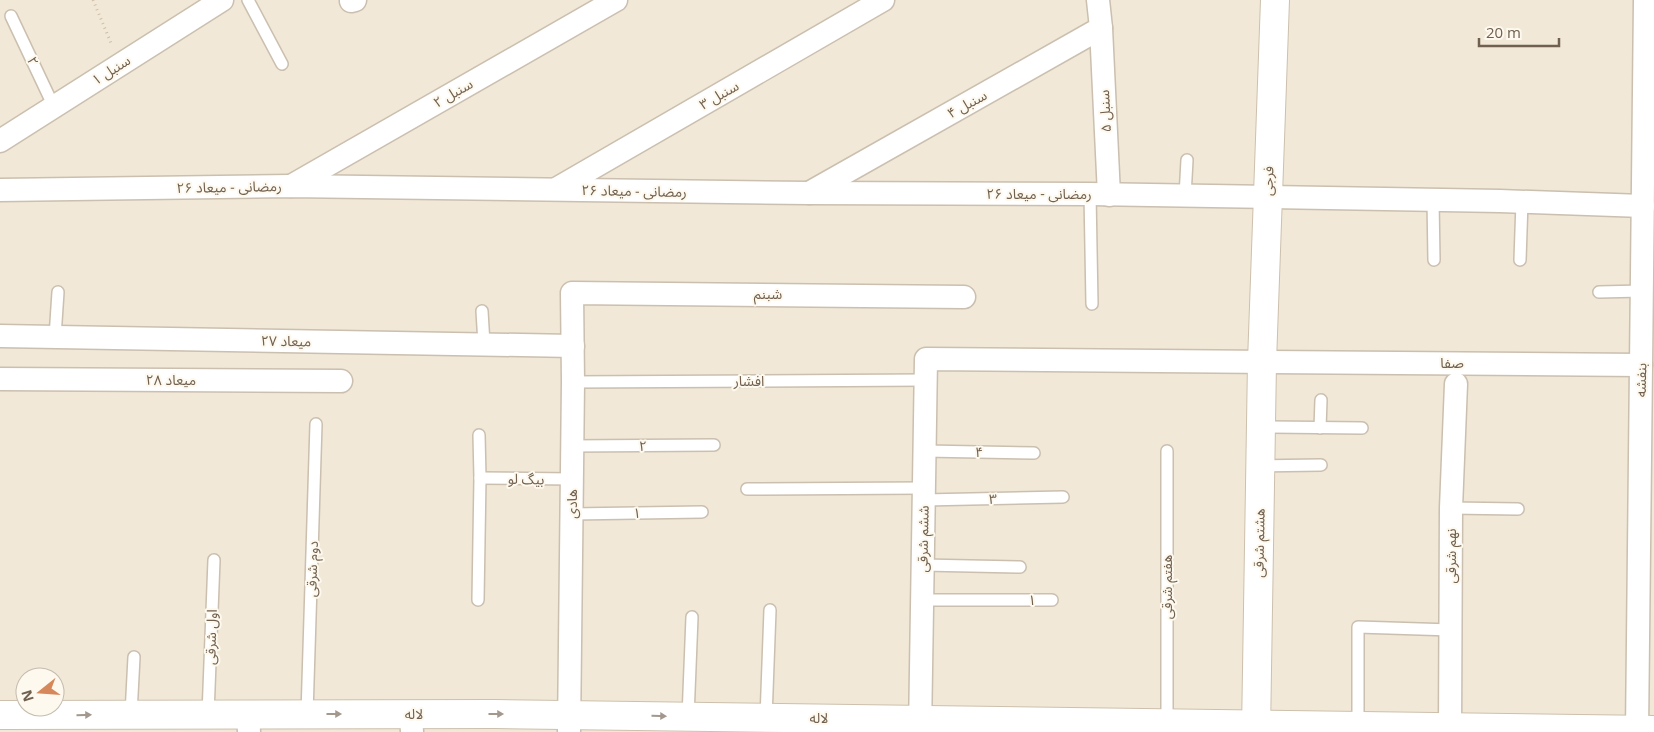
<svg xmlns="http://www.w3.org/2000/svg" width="1654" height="732" font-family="'Open Sans','Noto Sans Arabic',sans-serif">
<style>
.residential{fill:#f1e8d7;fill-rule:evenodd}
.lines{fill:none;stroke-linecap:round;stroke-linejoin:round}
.lane-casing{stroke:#cbbfaf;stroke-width:14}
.street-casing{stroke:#cbbfaf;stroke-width:25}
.secondary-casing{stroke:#cdc0ad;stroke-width:30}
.path{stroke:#d1bda5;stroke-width:3;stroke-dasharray:1 4;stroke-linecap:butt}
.lane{stroke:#fff;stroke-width:11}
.street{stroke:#fff;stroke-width:22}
.secondary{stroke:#fff;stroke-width:28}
.oneway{fill:#a3988d}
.labels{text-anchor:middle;stroke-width:4;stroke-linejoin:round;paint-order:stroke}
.street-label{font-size:14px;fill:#71604f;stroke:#fdf9ee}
</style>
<rect width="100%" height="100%" fill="#faf5e8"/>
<!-- residential -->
<path class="residential" d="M0 0H1654V732H0ZM25 677H55V707H25Z"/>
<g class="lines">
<!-- lane casing -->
<g class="lane-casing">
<g id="lane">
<path d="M248 0 282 64"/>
<path d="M11 16 54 107"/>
<path d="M1090 194 1092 304"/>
<path d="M1185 196 1187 160"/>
<path d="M1433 200 1434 260"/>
<path d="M1520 260 1522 202"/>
<path d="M1599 292 1642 291"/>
<path d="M482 311 484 344"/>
<path d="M55 337 58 292"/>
<path d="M573 382 926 380"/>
<path d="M1261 427 1362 428"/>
<path d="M1320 428 1321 400"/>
<path d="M572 446 714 445"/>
<path d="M925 451 1034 453"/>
<path d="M1167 451V723"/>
<path d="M1261 466 1321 465"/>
<path d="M480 478 572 479"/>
<path d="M747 489 924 488"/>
<path d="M924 500 1063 497"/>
<path d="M1451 508 1518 509"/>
<path d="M572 514 702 512"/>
<path d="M923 565 1020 567"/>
<path d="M478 600 480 478 479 435"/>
<path d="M922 600H1052"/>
<path d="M131 714 134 657"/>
<path d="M208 714 214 560"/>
<path d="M307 714 316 424"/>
<path d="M688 717 692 617"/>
<path d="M766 718 770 610"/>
<path d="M1358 726V627L1451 630"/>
</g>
</g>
<!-- street casing -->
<g class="street-casing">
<g id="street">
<path d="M351 1 355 0"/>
<path d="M1101 28 1109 195"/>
<path d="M0 141 222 0"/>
<path d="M291 186 616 0"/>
<path d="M556 189 883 0"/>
<path d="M0 190 290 186 808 193 1090 194 1500 201 1643 206"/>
<path d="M809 193 1101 28 1098 0"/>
<path d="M0 336 573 346"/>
<path d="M0 379 341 381"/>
<path d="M248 714 249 732"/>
<path d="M411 714 412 732"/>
<path d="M569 732 573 382 572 293 964 297"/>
<path d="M920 732 926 359 1641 365"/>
<path d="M1450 732 1451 508 1456 384"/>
<path d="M1637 732 1645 0"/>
</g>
</g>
<!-- secondary casing -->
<g class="secondary-casing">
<g id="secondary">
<path d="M0 715 495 714 1654 730"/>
<path d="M1256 732 1262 362 1275 0"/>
</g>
</g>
<!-- path -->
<path class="path" d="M93 0 111 43"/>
<!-- lane -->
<use href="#lane" class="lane"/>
<!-- street -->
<use href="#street" class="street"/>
<!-- secondary -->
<use href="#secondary" class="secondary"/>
</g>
<!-- one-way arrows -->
<defs><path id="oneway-solid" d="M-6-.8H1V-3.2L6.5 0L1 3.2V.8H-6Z" transform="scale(1.25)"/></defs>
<g class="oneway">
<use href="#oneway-solid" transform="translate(334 714)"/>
<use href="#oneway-solid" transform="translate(496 714)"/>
<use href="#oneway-solid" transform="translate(84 715) rotate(-1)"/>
<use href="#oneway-solid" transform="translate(659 716) rotate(1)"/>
</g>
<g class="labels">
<!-- street labels -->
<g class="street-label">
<text transform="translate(33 61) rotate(65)" y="5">۲</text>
<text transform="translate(111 70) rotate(-32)" y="5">سنبل ۱</text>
<text transform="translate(453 93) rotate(-30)" y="5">سنبل ۲</text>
<text transform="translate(719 95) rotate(-30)" y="5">سنبل ۳</text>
<text transform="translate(967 104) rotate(-29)" y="5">سنبل ۴</text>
<text transform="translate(1105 111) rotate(-93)" y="5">سنبل ۵</text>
<text transform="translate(1268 181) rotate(-88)" y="5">فرجی</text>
<text transform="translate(229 187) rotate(-1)" y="5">رمضانی - میعاد ۲۶</text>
<text transform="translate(634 191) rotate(1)" y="5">رمضانی - میعاد ۲۶</text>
<text x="1039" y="199">رمضانی - میعاد ۲۶</text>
<text x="768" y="299">شبنم</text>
<text transform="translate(286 341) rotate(1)" y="5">میعاد ۲۷</text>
<text x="1452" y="368">صفا</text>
<text x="171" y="385">میعاد ۲۸</text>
<text transform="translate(1641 380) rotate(-89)" y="5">بنفشه</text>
<text x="749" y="386">افشار</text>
<text transform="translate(643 446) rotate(-1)" y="5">۲</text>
<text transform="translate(979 452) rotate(1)" y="5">۴</text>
<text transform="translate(526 479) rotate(1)" y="5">بیگ لو</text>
<text transform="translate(993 499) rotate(-1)" y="5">۳</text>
<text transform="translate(572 504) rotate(-90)" y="5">هادی</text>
<text transform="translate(637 513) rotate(-1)" y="5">۱</text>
<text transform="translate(923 539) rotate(-89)" y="5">ششم شرقی</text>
<text transform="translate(1259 543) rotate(-89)" y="5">هشتم شرقی</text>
<text transform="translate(1451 556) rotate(-90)" y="5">نهم شرقی</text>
<text transform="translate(312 569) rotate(-88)" y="5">دوم شرقی</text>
<text transform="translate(1167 587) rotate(-90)" y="5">هفتم شرقی</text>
<text x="1032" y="605">۱</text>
<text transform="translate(211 637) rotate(-88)" y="5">اول شرقی</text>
<text x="414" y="719">لاله</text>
<text transform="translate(819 718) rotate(1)" y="5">لاله</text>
</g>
</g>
<!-- north arrow -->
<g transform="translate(40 692) rotate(253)"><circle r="24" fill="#fdf9ee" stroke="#c5bcae"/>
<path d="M0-4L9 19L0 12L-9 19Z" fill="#d6885a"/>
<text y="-8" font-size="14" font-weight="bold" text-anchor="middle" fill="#71604f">N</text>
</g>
<!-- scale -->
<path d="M1479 38v8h80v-8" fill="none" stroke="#71604f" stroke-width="2.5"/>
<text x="1486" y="38" font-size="15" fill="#71604f" stroke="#fdf9ee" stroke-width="4" paint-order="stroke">20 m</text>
</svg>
